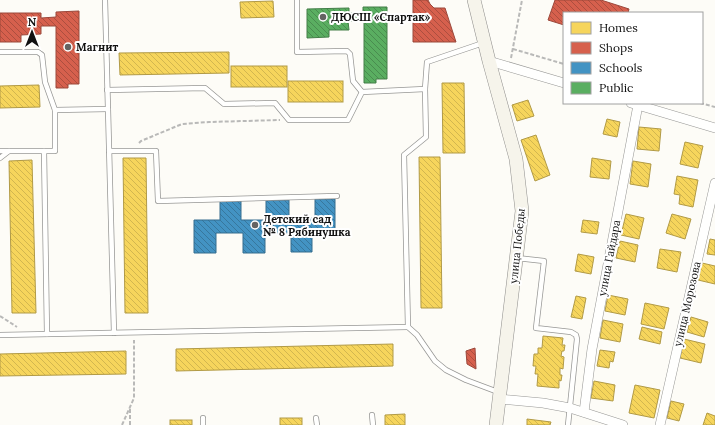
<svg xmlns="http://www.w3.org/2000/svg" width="715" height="425" font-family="Lora,serif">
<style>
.homes{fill:url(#homes-back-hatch);stroke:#b19a46}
.shops{fill:url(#shops-back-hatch);stroke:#9b483b}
.schools{fill:url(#schools-back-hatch);stroke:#346c8e}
.public{fill:url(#public-back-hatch);stroke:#447f49}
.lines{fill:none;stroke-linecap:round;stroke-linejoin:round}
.lane-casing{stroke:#979795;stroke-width:6}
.street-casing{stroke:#979795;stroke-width:10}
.secondary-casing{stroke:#8e8d8b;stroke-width:14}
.path{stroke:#b9b9b8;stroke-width:2;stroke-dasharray:4 2;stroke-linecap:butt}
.lane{stroke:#fffffe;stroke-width:4.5}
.street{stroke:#fffffe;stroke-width:9}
.secondary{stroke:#f6f4eb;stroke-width:13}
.poi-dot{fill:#646362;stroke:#fff;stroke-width:1.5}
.labels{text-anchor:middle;stroke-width:4;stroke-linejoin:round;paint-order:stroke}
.poi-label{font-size:11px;font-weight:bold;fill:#111;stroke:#fff;text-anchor:start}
.street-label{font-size:11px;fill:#111;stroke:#fff}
</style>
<defs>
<pattern id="homes-back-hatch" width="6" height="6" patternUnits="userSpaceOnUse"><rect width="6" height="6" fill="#f6d55c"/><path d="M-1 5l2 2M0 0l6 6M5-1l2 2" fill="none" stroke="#d2b64f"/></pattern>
<pattern id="shops-back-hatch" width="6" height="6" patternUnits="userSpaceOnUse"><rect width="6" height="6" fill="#d6604d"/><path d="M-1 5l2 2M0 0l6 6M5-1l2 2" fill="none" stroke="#ac4e3f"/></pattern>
<pattern id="schools-back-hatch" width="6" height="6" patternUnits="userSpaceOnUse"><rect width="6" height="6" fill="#4393c3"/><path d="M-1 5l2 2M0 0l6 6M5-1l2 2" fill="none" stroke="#37779d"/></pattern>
<pattern id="public-back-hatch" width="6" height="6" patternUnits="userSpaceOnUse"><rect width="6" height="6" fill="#5aae61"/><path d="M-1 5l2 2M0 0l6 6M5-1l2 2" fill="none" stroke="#498c4f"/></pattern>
</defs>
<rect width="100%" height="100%" fill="#fdfcf7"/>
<!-- homes -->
<g class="homes">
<path d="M273 1 274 17 241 18 240 2Z"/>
<path d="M229 52V73L120 75 119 53Z"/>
<rect x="231" y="66" width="56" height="21"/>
<rect x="288" y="81" width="55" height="21"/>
<path d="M442 83H464L465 153H443Z"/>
<path d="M39 85 40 107 0 108V86Z"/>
<path d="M528 100 534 116 517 121 512 105Z"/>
<path d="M607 119 620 122 617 137 603 134Z"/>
<path d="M639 127 661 129 659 151 637 149Z"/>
<path d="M536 135 550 175 535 181 521 140Z"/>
<path d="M685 142 703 146 698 168 680 164Z"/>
<path d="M419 157H440L442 308H421Z"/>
<path d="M123 158H146L148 313H125Z"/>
<path d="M592 158 611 161 609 179 590 177Z"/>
<path d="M32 160 36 313H12L9 161Z"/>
<path d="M633 161 651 164 648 187 630 184Z"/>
<path d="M677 176 698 180 693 207 679 204 680 195 674 194Z"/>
<path d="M626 214 644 218 639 239 621 235Z"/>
<path d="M672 214 691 219 685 239 666 233Z"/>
<path d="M583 220 599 222 597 234 581 232Z"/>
<path d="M710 239 715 240V255L707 254Z"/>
<path d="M620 241 638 245 635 262 616 258Z"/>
<path d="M660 249 681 252 677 272 657 268Z"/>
<path d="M578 254 594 257 591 274 575 271Z"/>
<path d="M702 263 715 266V284L698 280Z"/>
<path d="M608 295 628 299 625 315 605 311Z"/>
<path d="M576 296 586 298 582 319 571 317Z"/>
<path d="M645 303 669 308 664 329 641 324Z"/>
<path d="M691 317 708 322 704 337 687 332Z"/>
<path d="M603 320 623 324 620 342 600 338Z"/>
<path d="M642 327 662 332 660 344 639 339Z"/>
<path d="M543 336 563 338 562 345H565L564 351H562L561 356 564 357 563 369 560 368V375H562L561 381 559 380V388L537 386 538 374H535L536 366H533L534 354H538V348H542Z"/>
<path d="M684 339 705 344 701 363 680 358Z"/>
<path d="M393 344V366L176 371V349Z"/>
<path d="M600 350 615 352 613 362 610 361 609 368 597 366Z"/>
<path d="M126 351V374L0 376V354Z"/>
<path d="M594 381 615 385 613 401 591 398Z"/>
<path d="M635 385 660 390 654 418 629 413Z"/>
<path d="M671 401 684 404 679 421 667 418Z"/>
<path d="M707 413 715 416V425H703Z"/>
<path d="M405 414V425H385V415Z"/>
<rect x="280" y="418" width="22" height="7"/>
<path d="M527 419 551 422 550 425H527Z"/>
<rect x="170" y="420" width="22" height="5"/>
</g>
<!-- shops -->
<g class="shops">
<path d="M413 0H428L430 4 434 8H445L456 42H413Z"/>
<path d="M555 0H601L629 9 628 13H564V25L548 20Z"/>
<path d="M79 11V84H68V88H56V26H41V34L21 35V42H0V13H41V18L56 17V12Z"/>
<path d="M475 348 476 369 467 364 466 351Z"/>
</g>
<!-- schools -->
<path class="schools" d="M315 199H335V232H312V252H291V233H265V253H243V233H216V253H194V220H220V200H241V220H266V200H289V218H315Z"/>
<!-- public -->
<path class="public" d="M363 7H387V79H376V83H364V21H348L349 30H329V37L307 38V9L349 8V13H363Z"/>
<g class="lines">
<!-- lane casing -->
<g class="lane-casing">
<g id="lane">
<path d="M297 0V52L347 51 350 54 353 81 362 92 425 89"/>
<path d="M0 52H38L42 55 45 82 55 110 108 109 105 0"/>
<path d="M107 90 205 88 224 104 275 103 289 120H348L362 92"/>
<path d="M108 109 114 333"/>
<path d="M0 151H9"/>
<path d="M44 151 47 334"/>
<path d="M109 151H156L158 201 337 196"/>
<path d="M0 158 9 151H55V110"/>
<path d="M517 258 544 261 536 328 571 332 576 335 577 339 568 425"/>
<path d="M408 327 417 335 435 361 446 370 466 380 498 392"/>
<path d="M0 335 408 327 404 155 426 137 425 89 427 62 483 43"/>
<path d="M372 415 373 425"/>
<path d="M203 418V425"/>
<path d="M316 418 317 425"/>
</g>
</g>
<!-- street casing -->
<g class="street-casing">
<g id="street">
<path d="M489 61 564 83"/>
<path d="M631 103 715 128"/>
<path d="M499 399 543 403 570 408 623 425"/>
<path d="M584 412 592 349 638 105"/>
<path d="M660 425 715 183"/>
</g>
</g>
<!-- secondary casing -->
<g class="secondary-casing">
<path id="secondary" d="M474 0 489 61 516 159 522 211 496 425"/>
</g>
<!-- path -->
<g class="path">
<path d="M513 49 564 64"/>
<path d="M511 58 522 0"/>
<path d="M700 103 715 107"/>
<path d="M139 143 141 141 182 124 209 122 280 120"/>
<path d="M0 316 17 327"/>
<path d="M130 409V425"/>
<path d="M122 425 134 398V340"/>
</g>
<!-- lane -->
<use href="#lane" class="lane"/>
<!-- street -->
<use href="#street" class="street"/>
<!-- secondary -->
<use href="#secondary" class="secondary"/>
</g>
<!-- markers -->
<g class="poi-dot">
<circle cx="323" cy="17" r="4"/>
<circle cx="68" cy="47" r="4"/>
<circle cx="255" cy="225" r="4"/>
</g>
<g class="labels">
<!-- poi labels -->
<g class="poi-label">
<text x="331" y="21">ДЮСШ «Спартак»</text>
<text x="76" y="51">Магнит</text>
<text x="263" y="223">Детский сад<tspan x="263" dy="13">№ 8 Рябинушка</tspan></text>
</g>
<!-- street labels -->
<g class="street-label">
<text transform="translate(517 246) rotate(-84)" y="4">улица Победы</text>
<text transform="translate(609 258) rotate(-79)" y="4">улица Гайдара</text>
<text transform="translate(687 304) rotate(-77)" y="4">улица Морозова</text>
</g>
</g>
<!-- legend -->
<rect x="563" y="12" width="140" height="92" fill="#ffffff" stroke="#a0a0a0"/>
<rect x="571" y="22" width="20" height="12" fill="#f6d55c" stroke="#a0a0a0"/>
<text x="599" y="32" font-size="12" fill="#111111">Homes</text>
<rect x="571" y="42" width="20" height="12" fill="#d6604d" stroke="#a0a0a0"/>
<text x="599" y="52" font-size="12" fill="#111111">Shops</text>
<rect x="571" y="62" width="20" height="12" fill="#4393c3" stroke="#a0a0a0"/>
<text x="599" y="72" font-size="12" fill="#111111">Schools</text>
<rect x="571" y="82" width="20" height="12" fill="#5aae61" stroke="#a0a0a0"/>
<text x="599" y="92" font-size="12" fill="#111111">Public</text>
<!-- north arrow -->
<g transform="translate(32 32)" stroke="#ffffff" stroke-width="3" paint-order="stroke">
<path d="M0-3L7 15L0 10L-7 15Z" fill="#111111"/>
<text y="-6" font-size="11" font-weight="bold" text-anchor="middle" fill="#111111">N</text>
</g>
</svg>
